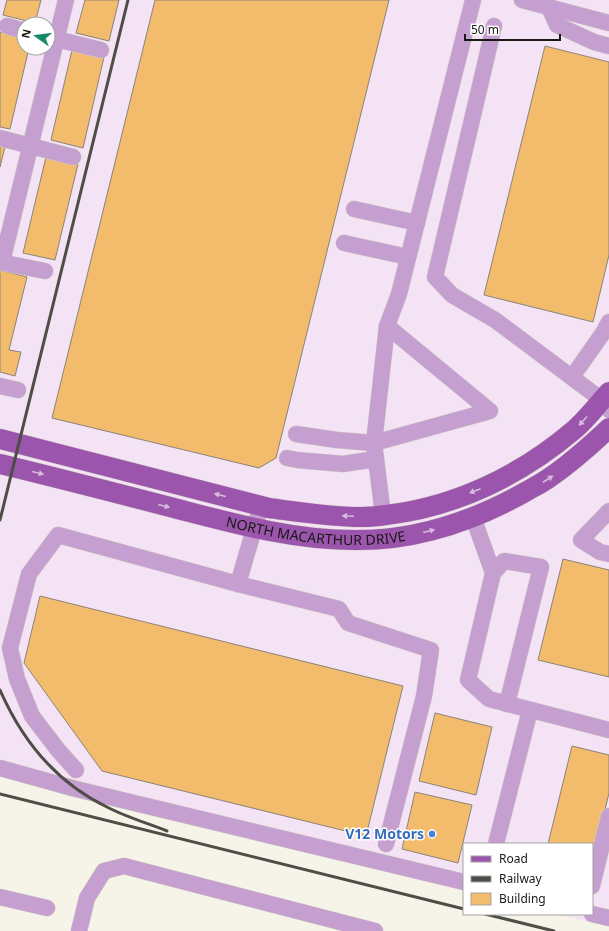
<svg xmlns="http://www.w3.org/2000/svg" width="609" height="931" font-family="'Noto Sans',sans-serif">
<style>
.industrial{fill:#f4e3f4;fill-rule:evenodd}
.building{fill:#f3bc6d;stroke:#8a837a}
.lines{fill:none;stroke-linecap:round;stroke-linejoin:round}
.minor-casing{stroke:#d3d0c6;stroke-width:17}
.major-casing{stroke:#d3d0c6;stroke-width:21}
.minor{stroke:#c59fcf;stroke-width:16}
.major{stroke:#9b55ad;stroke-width:20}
.rail{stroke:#4f4d47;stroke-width:3}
.oneway{fill:#d7bbde}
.shop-dot{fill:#3f7fe0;stroke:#fff;stroke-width:1.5}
.labels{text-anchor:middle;stroke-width:3;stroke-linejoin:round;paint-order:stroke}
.street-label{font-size:14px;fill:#191814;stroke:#fff}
.shop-label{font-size:14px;font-weight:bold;fill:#366cbe;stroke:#fff;text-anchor:end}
</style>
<rect width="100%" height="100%" fill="#f6f3e8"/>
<!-- industrial -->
<path class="industrial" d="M0 0H609V927L557 914H592V844H464V891L0 777ZM24 24H48V48H24Z"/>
<!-- building -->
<g class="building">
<path d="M7 0H41L35 23 3 15Z"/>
<path d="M85 0H119L109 41 76 33Z"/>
<path d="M155 0H389L276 458 259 468 52 418Z"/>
<path d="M0 32 24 38V48H29L10 129 0 127Z"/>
<path d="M545 46 609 62V255L593 322 484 295Z"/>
<path d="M72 50 104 57 83 148 51 140Z"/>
<path d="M0 146 5 147 0 167Z"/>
<path d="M46 157 78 164 55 260 23 253Z"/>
<path d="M0 270 27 277 9 350 21 352 15 376 0 372Z"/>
<path d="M563 559 609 570V677L538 660Z"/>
<path d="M40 596 403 686 366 836 102 771 24 663Z"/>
<path d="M435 713 492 727 476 795 419 781Z"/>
<path d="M572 746 609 755V793L592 864V844H548Z"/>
<path d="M415 792 472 805 458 863 402 849Z"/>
</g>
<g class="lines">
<!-- minor casing -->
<g class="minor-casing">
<g id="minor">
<path d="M522 0 609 23"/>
<path d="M549 7 557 25 594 42 609 46"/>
<path d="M7 26 24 31"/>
<path d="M494 26 435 277 452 295 495 320 602 400 609 410"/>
<path d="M48 37 101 50"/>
<path d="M0 138 73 157"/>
<path d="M354 209 417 223"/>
<path d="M344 243 408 257"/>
<path d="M0 262 45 271"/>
<path d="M2 262 66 0"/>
<path d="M572 377 603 333 609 322"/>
<path d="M0 386 18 390"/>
<path d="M296 434 337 440 374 443 387 326"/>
<path d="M287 458 297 460 343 464 376 459"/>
<path d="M261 505 238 584 339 609 348 623 431 650 424 696 386 844"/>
<path d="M609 511 581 540 600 552 609 554"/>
<path d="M383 515 374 443 490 411 387 326 399 294 473 0"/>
<path d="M473 517 493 573 468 680 489 699 609 730"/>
<path d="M493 573 504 561 541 567 507 704"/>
<path d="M0 768 76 789 464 882"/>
<path d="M76 770 58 750 32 716 17 679 10 648 29 574 58 535 238 584"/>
<path d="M496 844 530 710"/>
<path d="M592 886 609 816"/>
<path d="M0 897 47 908"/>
<path d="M592 914 609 918"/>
<path d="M79 931 87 898 104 871 124 866 375 931"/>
</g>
</g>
<!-- major casing -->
<g class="major-casing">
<g id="major">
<path d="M0 439 269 508C300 512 331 517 362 517 370 517 379 516 386 515 456 507 521 475 574 430 587 419 598 404 609 392"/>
<path id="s1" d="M0 464C58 478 116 493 174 508 232 523 292 540 353 540 414 541 474 521 527 491 534 487 542 483 549 478 571 463 590 446 609 428"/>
</g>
</g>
<!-- minor -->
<use href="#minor" class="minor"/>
<!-- major -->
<use href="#major" class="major"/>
<!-- rail -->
<g class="rail">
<path d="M0 520 128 0"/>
<path d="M0 690C22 740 57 783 107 807 126 817 147 823 167 831"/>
<path d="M0 794 464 909"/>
<path d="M485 914 554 931"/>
</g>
</g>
<!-- one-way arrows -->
<defs><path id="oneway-solid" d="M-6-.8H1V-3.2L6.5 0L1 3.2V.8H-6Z"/></defs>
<g class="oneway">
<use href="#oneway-solid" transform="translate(583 421) rotate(132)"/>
<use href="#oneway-solid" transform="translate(38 473) rotate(14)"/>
<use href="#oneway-solid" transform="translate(548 479) rotate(-33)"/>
<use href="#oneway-solid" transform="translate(475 491) rotate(159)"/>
<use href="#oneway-solid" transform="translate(220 495) rotate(-166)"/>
<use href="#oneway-solid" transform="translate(164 506) rotate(14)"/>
<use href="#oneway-solid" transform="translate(348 516) rotate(-177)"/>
<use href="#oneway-solid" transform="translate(429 531) rotate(-14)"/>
</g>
<!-- markers -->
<circle class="shop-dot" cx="432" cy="834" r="4"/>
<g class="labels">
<!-- street labels -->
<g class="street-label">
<text dy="5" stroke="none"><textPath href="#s1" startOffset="324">NORTH MACARTHUR DRIVE</textPath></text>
</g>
<!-- shop labels -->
<g class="shop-label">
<text x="424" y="839">V12 Motors</text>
</g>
</g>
<!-- legend -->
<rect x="463" y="843" width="130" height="72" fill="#ffffff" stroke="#a3a3a1"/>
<rect x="471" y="856" width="20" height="6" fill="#9b55ad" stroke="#a3a3a1"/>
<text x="499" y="863" font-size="12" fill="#191814">Road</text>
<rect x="471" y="876" width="20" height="6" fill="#4f4d47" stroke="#a3a3a1"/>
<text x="499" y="883" font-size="12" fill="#191814">Railway</text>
<rect x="471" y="893" width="20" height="12" fill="#f3bc6d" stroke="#a3a3a1"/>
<text x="499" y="903" font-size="12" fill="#191814">Building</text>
<!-- north arrow -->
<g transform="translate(36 36) rotate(284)"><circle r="19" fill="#ffffff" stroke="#a3a3a1"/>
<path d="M0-3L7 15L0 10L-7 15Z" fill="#168969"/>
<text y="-6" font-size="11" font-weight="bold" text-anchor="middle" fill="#191814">N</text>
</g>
<!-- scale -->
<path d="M465 34v6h95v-6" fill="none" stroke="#191814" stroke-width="2"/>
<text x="471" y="34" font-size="12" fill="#191814" stroke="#ffffff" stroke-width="3" paint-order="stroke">50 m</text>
</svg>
